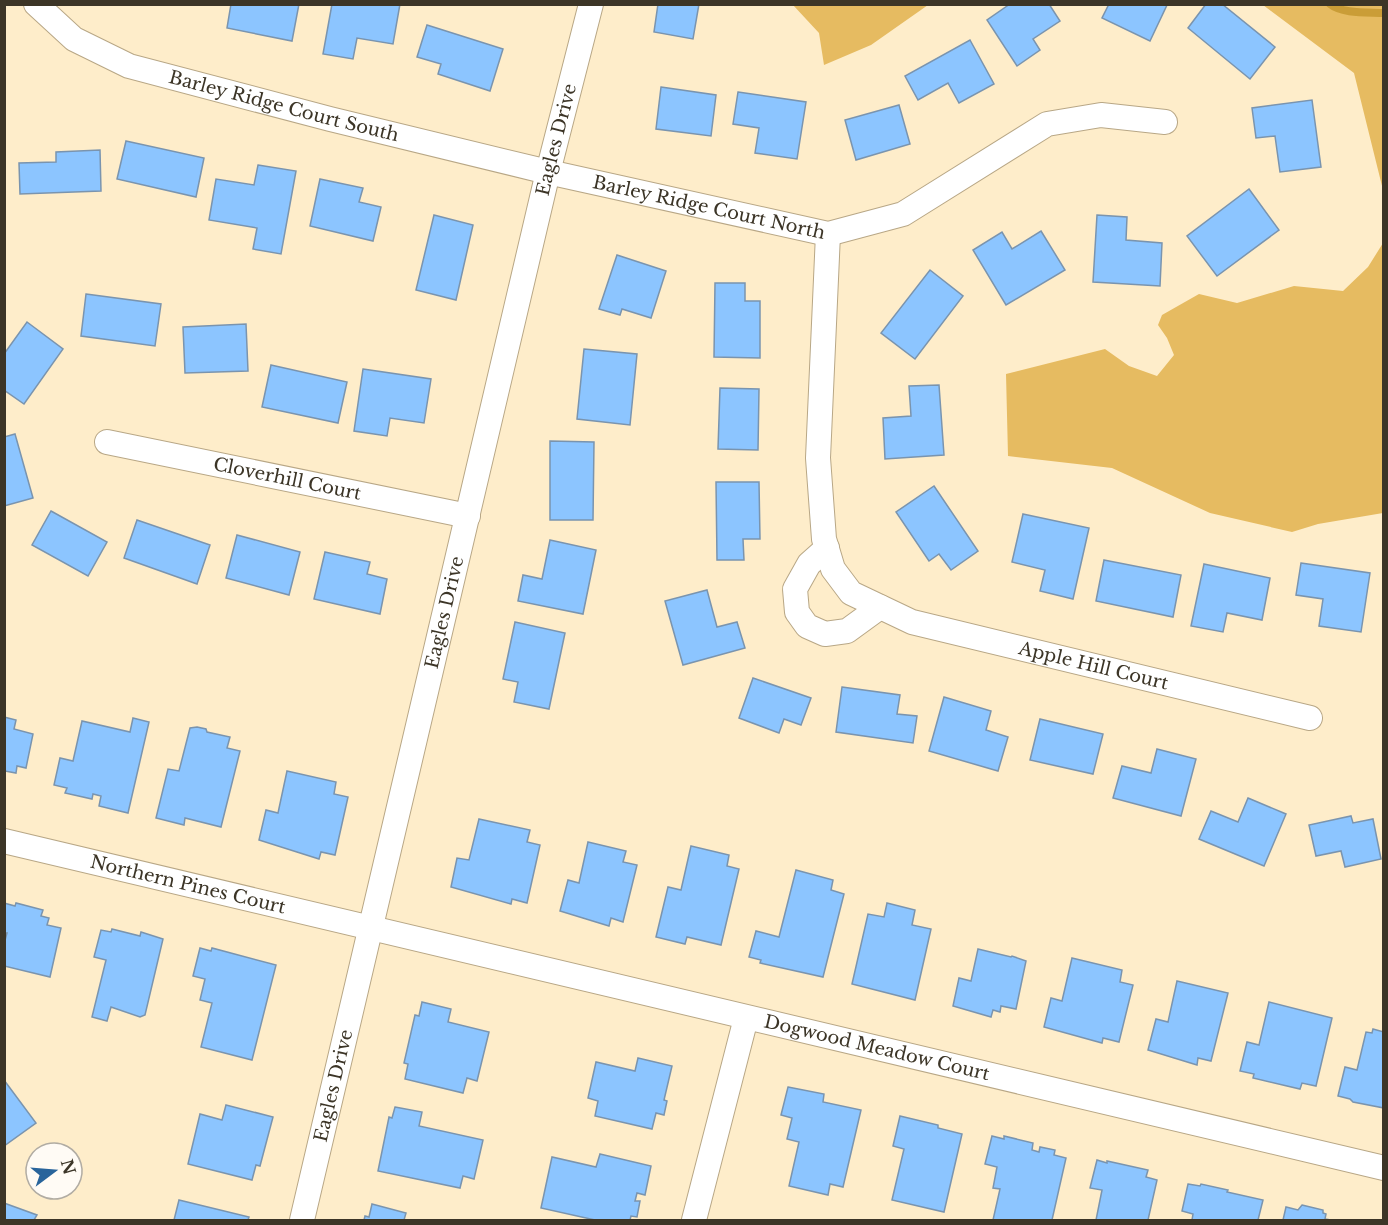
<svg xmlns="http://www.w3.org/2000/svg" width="1388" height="1225" font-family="'Libre Baskerville',serif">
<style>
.green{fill:#e6bb61}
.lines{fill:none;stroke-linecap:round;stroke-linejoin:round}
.stream{stroke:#ca9d37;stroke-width:8}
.building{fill:#8cc5ff;stroke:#7a94ae;stroke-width:1.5}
.street-casing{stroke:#b8a786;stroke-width:26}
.street{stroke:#fff;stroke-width:24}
.labels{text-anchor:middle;stroke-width:4.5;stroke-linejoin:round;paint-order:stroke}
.street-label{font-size:18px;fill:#3c3527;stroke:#fffbf5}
</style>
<rect width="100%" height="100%" fill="#feedca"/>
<!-- green -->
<g class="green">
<path d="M793 5H928L871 45 824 65 819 33Z"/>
<path d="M1263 5H1383V190L1354 73Z"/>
<path d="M1383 243V513L1318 524 1292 532 1210 513 1112 468 1008 456 1006 374 1105 349 1129 366 1157 376 1174 355 1167 338 1158 325 1162 315 1199 294 1237 303 1294 286 1343 291 1368 267Z"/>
</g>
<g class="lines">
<!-- stream -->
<path class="stream" d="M1330 4C1342 14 1368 12 1384 13"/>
</g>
<!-- building -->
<g class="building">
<path d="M231 4H299L292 41 227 28Z"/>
<path d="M332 4H400L393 44 357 38 353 59 323 54Z"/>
<path d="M658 4H699L693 39 654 32Z"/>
<path d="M1010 4H1049L1060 21 1033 39 1040 50 1017 66 987 20Z"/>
<path d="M1109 4H1167V5L1150 41 1102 18Z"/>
<path d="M1206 4H1222L1275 47 1250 79 1188 28Z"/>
<path d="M427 25 503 49 490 91 438 74 441 64 417 57Z"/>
<path d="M970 40 994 84 959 103 948 83 918 100 905 76Z"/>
<path d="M661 87 716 95 711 136 656 129Z"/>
<path d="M738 92 806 102 797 159 755 153 759 128 733 124Z"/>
<path d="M1312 100 1321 167 1280 172 1275 136 1256 138 1252 108Z"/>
<path d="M899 105 910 144 856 160 845 120Z"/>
<path d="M126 141 204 158 196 197 117 179Z"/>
<path d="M100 150 101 191 20 194 19 163 56 162V152Z"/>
<path d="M258 165 296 171 281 254 253 249 257 228 209 220 216 179 254 185Z"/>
<path d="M320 179 363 188 359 202 381 207 373 241 310 226Z"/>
<path d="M1249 189 1279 230 1217 276 1187 236Z"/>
<path d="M434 215 473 225 456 300 416 290Z"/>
<path d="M1097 215 1127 217 1126 240 1162 243 1160 286 1093 282Z"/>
<path d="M1041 231 1065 270 1006 305 973 250 1002 232 1012 249Z"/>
<path d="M617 255 666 271 651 318 622 309 620 315 599 309Z"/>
<path d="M930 270 963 296 915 359 881 333Z"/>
<path d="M715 283H745V301H760V358L714 357Z"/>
<path d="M86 294 161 304 155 346 81 336Z"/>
<path d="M27 322 63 349 24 404 4 390V354Z"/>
<path d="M246 324 248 371 185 373 183 327Z"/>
<path d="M584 349 637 354 630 425 577 419Z"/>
<path d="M271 365 347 382 338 423 262 407Z"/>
<path d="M363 369 431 379 424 423 390 418 387 436 354 431Z"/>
<path d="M939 385 944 455 885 459 883 418 911 416 909 386Z"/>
<path d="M720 388 759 389 758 450 718 449Z"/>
<path d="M15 434 33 498 4 506V437Z"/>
<path d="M550 441 594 442 593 520H550Z"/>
<path d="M716 482H759L760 539H743L744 560H717Z"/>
<path d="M934 486 978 551 951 570 939 554 929 561 896 512Z"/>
<path d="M51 511 107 542 88 576 32 545Z"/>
<path d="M1023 514 1089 528 1073 599 1040 591 1045 570 1012 562Z"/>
<path d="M137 520 210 545 197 584 124 558Z"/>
<path d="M237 535 300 552 289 595 226 578Z"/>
<path d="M550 540 596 550 583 614 518 601 523 575 542 579Z"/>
<path d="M325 552 370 562 367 574 387 579 380 614 314 599Z"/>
<path d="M1104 560 1181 575 1173 617 1096 601Z"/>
<path d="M1301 563 1370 573 1361 632 1319 626 1323 599 1296 595Z"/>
<path d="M1204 564 1270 578 1262 620 1227 613 1223 632 1191 626Z"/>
<path d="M707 590 717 627 737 622 745 648 683 665 665 601Z"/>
<path d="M515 622 565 633 549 709 514 702 518 682 503 679Z"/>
<path d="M753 678 811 698 801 725 784 719 779 733 739 718Z"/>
<path d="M842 687 900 695 897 714 917 716 913 743 836 732Z"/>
<path d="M944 697 991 711 986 730 1008 737 998 771 929 751Z"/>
<path d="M4 717 16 720 14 729 33 734 26 768 17 766 16 773 5 771 4 773Z"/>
<path d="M133 718 149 722 128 813 99 806 101 796 93 794 92 799 65 793 67 788 54 785 60 758 73 761 82 721 130 732Z"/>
<path d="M1040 719 1103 734 1093 774 1030 760Z"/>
<path d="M197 727 206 729 207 732 230 737 227 748 240 751 221 827 185 818 184 825 156 818 168 769 179 771 190 728Z"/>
<path d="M1157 749 1196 759 1181 816 1113 798 1122 766 1151 773Z"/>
<path d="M287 771 336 782 334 794 348 797 335 855 321 852 319 859 259 840 266 810 278 813Z"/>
<path d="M1248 798 1286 814 1264 866 1199 839 1211 811 1238 822Z"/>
<path d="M1351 816 1353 823 1373 819 1381 859 1345 867 1341 851 1316 856 1309 825Z"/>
<path d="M479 819 530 830 527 842 540 845 527 903 512 899 511 904 451 887 457 858 469 860Z"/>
<path d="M588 842 626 851 623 862 637 865 623 922 611 918 609 926 560 911 568 880 579 883Z"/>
<path d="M691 846 729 855 727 866 739 869 721 945 687 937 685 944 656 937 668 887 681 890Z"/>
<path d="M796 870 833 880 831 890 844 894 823 977 760 963 761 960 749 957 756 931 779 937Z"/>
<path d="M4 903 15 906 16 903 43 910 41 916 49 918 47 925 61 928 50 977 4 966V944L7 933H4Z"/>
<path d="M887 903 915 910 912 925 931 929 915 1000 852 984 868 914 884 917Z"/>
<path d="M112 929 140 936 141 932 163 939 145 1015 140 1017 111 1007 107 1021 92 1017 106 960 94 957 101 930 111 932Z"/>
<path d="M200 948 211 951 212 948 276 965 252 1060 201 1047 212 1003 200 1000 205 979 193 976Z"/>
<path d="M978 949 1011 957 1012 956 1026 961 1016 1009 1001 1006 1000 1012 993 1010 991 1017 953 1006 959 978 971 981Z"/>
<path d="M1072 958 1122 970 1120 982 1133 985 1119 1042 1103 1038 1102 1043 1044 1027 1051 998 1062 1001Z"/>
<path d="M1177 981 1228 993 1211 1061 1198 1058 1197 1065 1148 1050 1156 1019 1168 1022Z"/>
<path d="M422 1002 451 1009 448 1022 489 1032 477 1081 467 1078 463 1093 405 1079 408 1064 404 1063 415 1015 419 1016Z"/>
<path d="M1269 1002 1332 1018 1316 1086 1302 1083 1300 1089 1253 1078 1254 1074 1240 1071 1247 1042 1259 1045Z"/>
<path d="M1373 1029 1384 1032V1108L1353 1102 1350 1099 1338 1096 1345 1067 1357 1070 1366 1032 1372 1033Z"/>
<path d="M638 1058 672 1066 664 1100 667 1101 664 1115 656 1113 652 1129 595 1116 598 1101 588 1098 596 1062 635 1071Z"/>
<path d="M4 1080 36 1123 4 1146Z"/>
<path d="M788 1087 824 1094 823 1102 861 1110 843 1187 830 1184 828 1195 789 1186 799 1142 787 1139 792 1118 781 1115Z"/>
<path d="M226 1105 273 1117 260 1166 256 1165 252 1180 188 1164 200 1114 222 1120Z"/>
<path d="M395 1107 422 1112 419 1126 483 1140 474 1179 463 1176 460 1188 378 1171 389 1117 392 1118Z"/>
<path d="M900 1116 938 1125V1128L962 1134 944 1212 892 1200 904 1149 893 1146Z"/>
<path d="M992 1136 1004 1139V1136L1033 1143 1032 1150 1039 1152 1040 1147 1055 1150 1054 1155 1066 1158 1052 1220H993L1000 1189 993 1188 997 1167 985 1164Z"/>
<path d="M600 1154 651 1166 645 1195 637 1193 635 1201H640L637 1217 631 1216 630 1220H595L541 1208 552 1157 596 1167Z"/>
<path d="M1097 1160 1107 1163V1161L1148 1170 1146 1177 1157 1180 1148 1220H1096L1102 1190 1090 1188Z"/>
<path d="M1188 1184 1200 1186 1201 1184 1228 1190 1227 1192 1263 1200 1258 1220H1192L1193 1214 1182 1211Z"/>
<path d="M179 1200 249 1217 248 1220H174Z"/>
<path d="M4 1203 37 1215 34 1220H4Z"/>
<path d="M372 1204 406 1213 404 1220H364L365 1216 369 1217Z"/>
<path d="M1302 1205 1323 1210V1213L1326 1214 1325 1219 1331 1220H1283L1286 1207 1298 1210Z"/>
</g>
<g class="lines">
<!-- street casing -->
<g class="street-casing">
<g id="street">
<path id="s1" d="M36 4 74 39 129 66 330 119 548 172 828 234 903 214 1047 124 1101 115 1165 122"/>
<path id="s2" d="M828 234 818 458 824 539 833 569 851 593 912 622 1310 718"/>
<path id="s3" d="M107 442 468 516"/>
<path d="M827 548 809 564 795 589 797 612 807 626 825 634 847 631 880 607"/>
<path id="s4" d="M4 841 1384 1168"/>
<path id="s5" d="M302 1220 548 172 591 4"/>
<path d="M694 1220 746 1018"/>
</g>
</g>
<!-- street -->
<use href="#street" class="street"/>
</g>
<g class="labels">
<!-- street labels -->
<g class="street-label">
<text dy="6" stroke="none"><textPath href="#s1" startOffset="273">Barley Ridge Court South</textPath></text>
<text dy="6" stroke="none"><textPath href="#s5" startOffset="1110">Eagles Drive</textPath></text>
<text dy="6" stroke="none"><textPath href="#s1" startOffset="710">Barley Ridge Court North</textPath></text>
<text dy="6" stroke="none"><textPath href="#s3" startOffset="184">Cloverhill Court</textPath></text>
<text dy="6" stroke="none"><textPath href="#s5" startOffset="624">Eagles Drive</textPath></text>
<text dy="6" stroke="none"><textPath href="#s2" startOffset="621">Apple Hill Court</textPath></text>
<text dy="6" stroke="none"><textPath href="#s4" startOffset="189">Northern Pines Court</textPath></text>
<text dy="6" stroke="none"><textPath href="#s4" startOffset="897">Dogwood Meadow Court</textPath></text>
<text dy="6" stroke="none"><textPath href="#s5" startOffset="138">Eagles Drive</textPath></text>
</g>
</g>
<!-- border -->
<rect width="1388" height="1225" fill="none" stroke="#3c3527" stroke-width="12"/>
<!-- north arrow -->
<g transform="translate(54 1171) rotate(74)"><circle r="28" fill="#fffbf5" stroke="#b1aca3" stroke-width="1.5"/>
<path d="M0-4.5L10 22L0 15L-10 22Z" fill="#29649b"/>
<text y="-9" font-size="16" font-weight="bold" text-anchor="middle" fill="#3c3527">N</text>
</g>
</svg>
